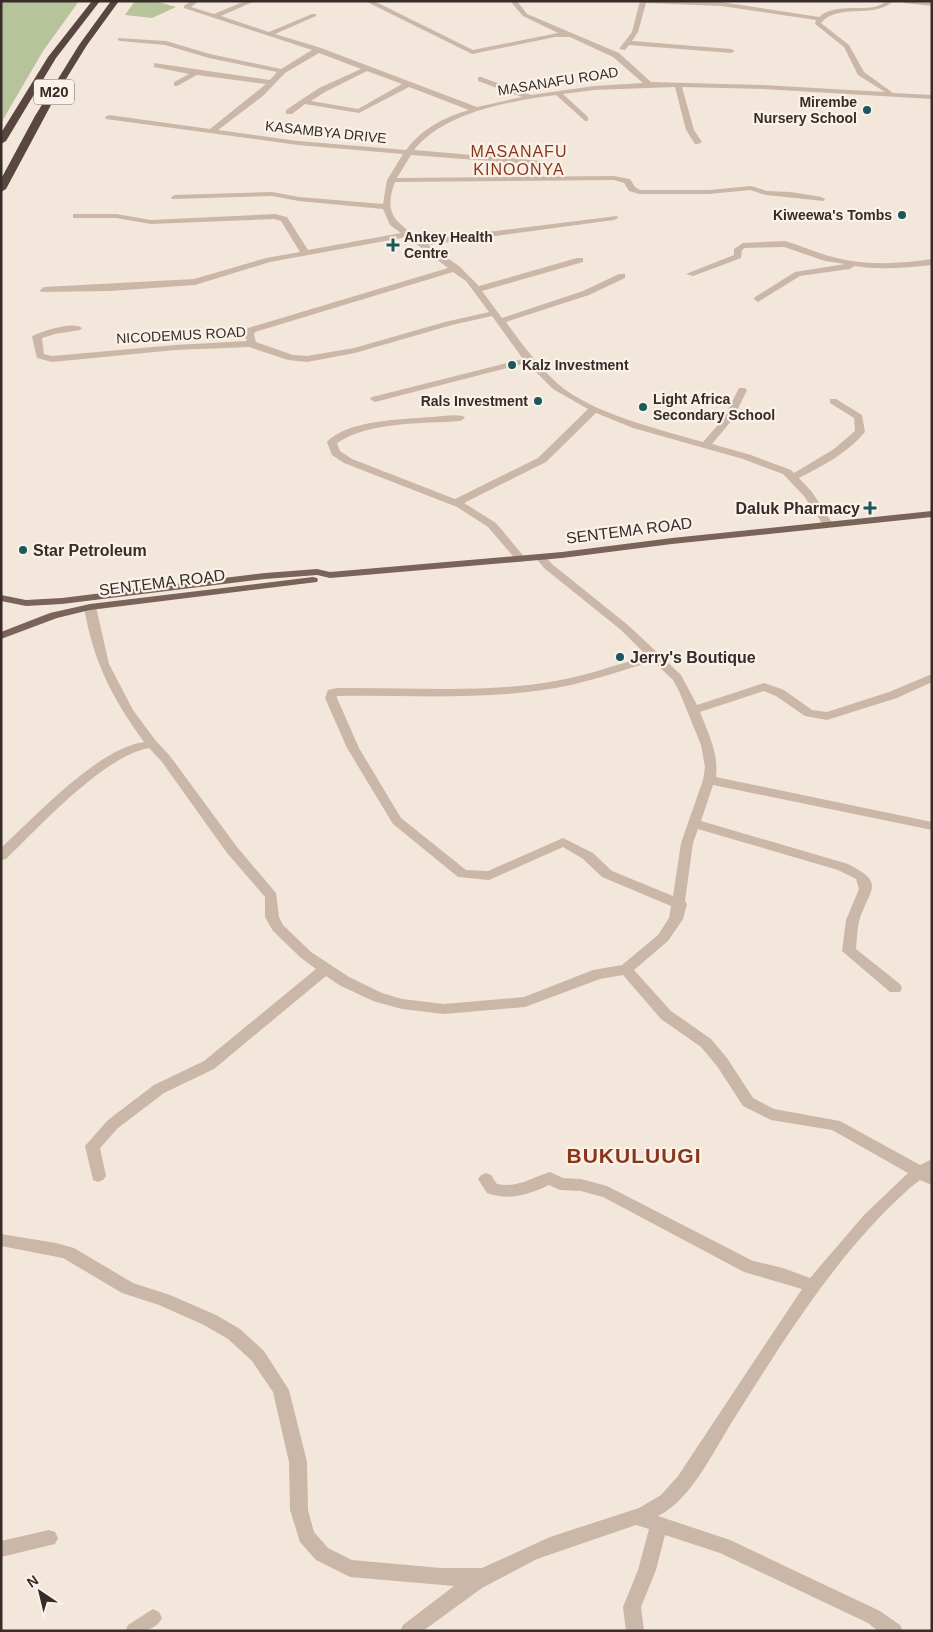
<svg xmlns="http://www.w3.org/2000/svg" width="933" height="1632" font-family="Arial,sans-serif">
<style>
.green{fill:#b6c39b}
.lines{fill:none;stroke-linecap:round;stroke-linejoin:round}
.minor{fill:#cbb7a7;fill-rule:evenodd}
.major{fill:#7a6358;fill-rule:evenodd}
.highway{fill:#59463e;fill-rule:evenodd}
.poi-dot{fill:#1b575b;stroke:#faf2e8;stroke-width:2}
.labels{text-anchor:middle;stroke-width:4.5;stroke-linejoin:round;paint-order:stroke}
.far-street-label{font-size:14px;fill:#372c28;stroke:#faf2e8}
.far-poi-label{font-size:14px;font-weight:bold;fill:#372c28;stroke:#faf2e8;text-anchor:end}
.shield{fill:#faf2e8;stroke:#726762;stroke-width:1}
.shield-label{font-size:15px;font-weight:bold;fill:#372c28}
.far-quarter-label{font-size:16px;letter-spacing:1px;fill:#8a361d;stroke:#faf2e8}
.poi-label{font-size:16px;font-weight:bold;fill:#372c28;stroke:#faf2e8;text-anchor:start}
.street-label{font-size:16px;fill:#372c28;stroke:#faf2e8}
.district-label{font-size:21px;font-weight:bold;letter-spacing:1px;fill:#8a361d;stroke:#faf2e8}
</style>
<rect width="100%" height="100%" fill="#f3e7db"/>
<!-- green -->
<g class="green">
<path d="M1 1H79L43 51 1 123Z"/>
<path d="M135 1H155L176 7 152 18 125 15Z"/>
</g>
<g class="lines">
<!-- minor -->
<g class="minor">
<path d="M191 1H199L191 7 214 14 245 1H255L221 16 269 32 312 14H316V16L275 34 321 48 477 107 522 97 478 81V77H481L531 95 594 86 643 83 613 57 570 37H555L472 54 365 1H374L473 50 558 33 523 16 510 1H517L527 14 619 53 651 82 763 85 885 92 858 75 844 47 815 24 816 20 721 6 646 3 638 32 632 41 731 49 735 51 731 53 629 45 625 50 619 49 632 32 640 1 721 2 819 17C834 4 856 10 874 7 882 5 885 1 893 1 873 20 839 2 821 23L849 45 864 72 893 93 932 95V99L763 89 682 87 694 130 702 142 698 144H695L686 130 675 87 594 90 563 94 588 117V121H585L556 95C510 101 444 112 414 150L542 161H545V165L411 155 397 178 614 176 630 179 635 187 640 190H709L751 186 767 191 791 192 821 197 825 199 824 201 766 195 750 190 709 194H639L629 191 624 183 614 180 395 182C382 216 398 223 422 240L617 216 618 218 614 220 428 245 459 266 479 286 577 258H583V262L482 291 502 318 583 291 619 274H625V278L589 295 506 322C522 344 538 366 558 384 591 413 661 430 703 442L724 418 739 388H745L747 390 733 419 712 444 751 455 791 470 794 473 834 449 855 431 854 418 830 403V399H836L862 415 865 432C848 453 822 466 799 478L812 492 833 524 832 526H824L804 496 783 474 743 459 633 428 596 413 546 462 464 503 496 523 526 559 521 562 517 561 488 527 457 507 344 463 332 455 327 442C347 420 404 419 432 417 442 416 454 414 463 416L465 418 460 421C421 424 371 421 337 443L340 451 352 459 455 499 538 458 588 409 553 389 527 363 375 402 370 399 372 397 523 359 492 316 452 325 355 353 307 362 288 360 249 347 175 350 52 362 37 358 32 337 34 335C45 331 72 321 82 328L80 330 55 334 42 338 44 354 52 356 175 345 247 341 244 335 248 328 448 268 407 237 270 262 195 285 110 291 41 292 40 290 44 287 194 279 266 258 300 252 281 221 274 219 151 224 116 218H73V214H116L151 220 275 214 287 217 308 250 401 233 390 225 383 209 299 201 272 196 172 199 171 197 175 195 272 192 299 197 383 204 387 180 403 154 298 145 106 119 105 117 109 115 210 129 266 84 197 75 177 86H174V82L189 74 154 67V63L270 80 277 72 209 58 165 45 120 41 118 40V38L166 41 210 54 281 69 312 50 184 8V6ZM319 53 361 69 319 88 286 110V114H292L305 104 359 113 409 87 469 110C443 118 423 128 406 150L298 141 218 130 263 96 285 73ZM367 71 402 84 358 109 311 101 325 92ZM453 272 466 281 489 312 445 322 354 348 307 356 293 355 256 342 254 335 255 332Z"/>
<path d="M901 1 932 2V6L904 3Z"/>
<path d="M785 241C800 245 814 252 829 256 863 266 897 264 932 259V265C905 268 881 270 854 266L850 269 800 276 758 302 754 299 755 297 795 272 845 264 825 261 784 247 745 248 742 250 741 258 693 276 686 274 734 255V249L743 243Z"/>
<path d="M540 554 544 555 552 564 629 626 660 655 681 675 697 705 764 683 784 690 812 710 827 712 889 692 932 674V682L897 698 827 720 805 716 776 696 764 691 700 712C708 733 719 754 716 777L932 822V830L713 785 701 821 848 864C885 883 871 887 860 918 857 928 857 939 856 949L900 984 902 988 900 992H890L842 951 846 920 859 889 856 879 838 870 698 829 693 843 685 901 687 904 683 919 668 941 634 970 671 1011 711 1039 727 1058 753 1098 774 1109 840 1121 920 1165 932 1159V1185L920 1180 911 1187C860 1232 819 1288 781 1345 765 1370 748 1396 732 1422 713 1452 691 1500 658 1516L730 1540 880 1611 900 1625 903 1631H878L868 1623 720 1553 665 1535 656 1570 641 1607 644 1631H626L623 1607 638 1570 649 1529 636 1525 537 1559 482 1588 423 1631H400L403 1625 454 1586 350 1577 316 1560 300 1542 290 1510 289 1462 273 1392 252 1361 228 1339 204 1325 159 1305 122 1293 63 1258 1 1246V1234L56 1243 74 1248 133 1283 170 1295 216 1315 240 1329 264 1351 289 1390 307 1462 308 1510 314 1532 328 1548 352 1560 441 1568H482L550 1537 639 1508 661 1495 678 1476 802 1289 744 1272 603 1197 581 1191 560 1190 549 1185C528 1195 509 1201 487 1193L478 1179 481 1175 486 1173 491 1175 497 1184C518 1188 531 1178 550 1172L563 1178 581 1179 607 1186 753 1261 783 1268 810 1278 864 1215 908 1173 832 1130 771 1120 743 1106 717 1066 701 1047 661 1019 623 975 600 979 525 1007 444 1014 402 1009 373 1001 339 985 326 976 214 1069 164 1093 118 1128 100 1148 106 1176 103 1180 98 1182 93 1180 85 1146 108 1120 154 1085 204 1061 316 969 301 958 273 931 265 917V897L227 853 162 762 149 748C104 756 39 827 6 859L1 860V848C36 816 97 749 144 742 112 698 93 661 84 607L90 604 96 607 109 664 133 710 156 741 170 756 237 847 276 893 279 917 283 925 311 952 349 977 382 993 402 999 444 1004 524 997 593 970 622 965 658 935 669 918 671 906 602 877 583 859 563 847 489 880 458 877 393 824 347 748 325 698 328 690 337 688C406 687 475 693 544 683 579 678 613 666 647 656L621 630 544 568 535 557ZM653 661 673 680 679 691 701 745 705 767 703 780 681 843 673 896 612 871 593 853 563 838 488 871 466 870 401 818 359 748 337 698V696C406 695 475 700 543 690 581 685 617 672 653 661Z"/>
<path d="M49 1530 55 1532 58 1538 55 1544 1 1557V1541Z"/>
<path d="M153 1609 159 1612 162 1618C155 1632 140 1631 125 1631L128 1625Z"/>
</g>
<!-- major -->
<g class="major">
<path d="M932 511V517L672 544 562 558 330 578 317 575 265 579 62 604 26 606 1 601V595L26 600 62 598 265 573 317 569 330 572 562 552 672 538Z"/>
<path d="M313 577 317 578 318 580 317 582 90 610 57 618 1 639V632L50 613 90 604Z"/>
</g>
<!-- highway -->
<g class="highway">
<path d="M92 1H100L56 58 6 141 1 144V133L48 57Z"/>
<path d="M111 1H119L87 45 58 92 6 189 1 192V179L35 116 79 45Z"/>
</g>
</g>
<!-- markers -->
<g class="poi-dot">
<circle cx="867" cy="110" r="5"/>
<circle cx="902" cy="215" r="5"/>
<path d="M390.5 237.5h5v5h5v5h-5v5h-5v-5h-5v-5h5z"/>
<circle cx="512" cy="365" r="5"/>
<circle cx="538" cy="401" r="5"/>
<circle cx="643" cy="407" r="5"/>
<path d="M867.5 500.5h5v5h5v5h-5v5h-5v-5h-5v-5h5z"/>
<circle cx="23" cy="550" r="5"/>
<circle cx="620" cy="657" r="5"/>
</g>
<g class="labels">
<!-- far-street labels -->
<g class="far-street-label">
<text transform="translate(558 81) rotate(-9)" y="5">MASANAFU ROAD</text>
<text transform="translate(326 132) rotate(6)" y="5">KASAMBYA DRIVE</text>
<text transform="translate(181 335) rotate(-3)" y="5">NICODEMUS ROAD</text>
</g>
<!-- far-poi labels -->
<g class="far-poi-label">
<text x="857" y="107">Mirembe<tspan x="857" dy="16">Nursery School</tspan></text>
<text x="892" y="220">Kiweewa's Tombs</text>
<text x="404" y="242" text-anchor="start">Ankey Health<tspan x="404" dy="16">Centre</tspan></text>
<text x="522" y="370" text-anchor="start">Kalz Investment</text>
<text x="653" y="404" text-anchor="start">Light Africa<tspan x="653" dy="16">Secondary School</tspan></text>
<text x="528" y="406">Rals Investment</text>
</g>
<!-- shield labels -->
<rect class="shield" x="34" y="79.5" width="40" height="25" rx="4"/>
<g class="shield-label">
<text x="54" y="97">M20</text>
</g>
<!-- far-quarter labels -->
<g class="far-quarter-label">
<text x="519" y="157">MASANAFU<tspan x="519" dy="18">KINOONYA</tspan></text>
</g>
<!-- poi labels -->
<g class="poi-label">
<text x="860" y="514" text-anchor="end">Daluk Pharmacy</text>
<text x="33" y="556">Star Petroleum</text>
<text x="630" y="663">Jerry's Boutique</text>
</g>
<!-- street labels -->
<g class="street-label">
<text transform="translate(629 530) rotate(-7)" y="6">SENTEMA ROAD</text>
<text transform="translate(162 582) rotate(-7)" y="6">SENTEMA ROAD</text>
</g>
<!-- district labels -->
<g class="district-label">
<text x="634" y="1163">BUKULUUGI</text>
</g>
</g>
<!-- border -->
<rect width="933" height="1632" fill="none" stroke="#372c28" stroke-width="5"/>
<!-- north arrow -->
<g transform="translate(40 1592) rotate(325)" stroke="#faf2e8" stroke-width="4" paint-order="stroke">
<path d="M0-4L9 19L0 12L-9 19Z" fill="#372c28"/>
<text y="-8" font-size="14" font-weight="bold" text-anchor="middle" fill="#372c28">N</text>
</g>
</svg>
